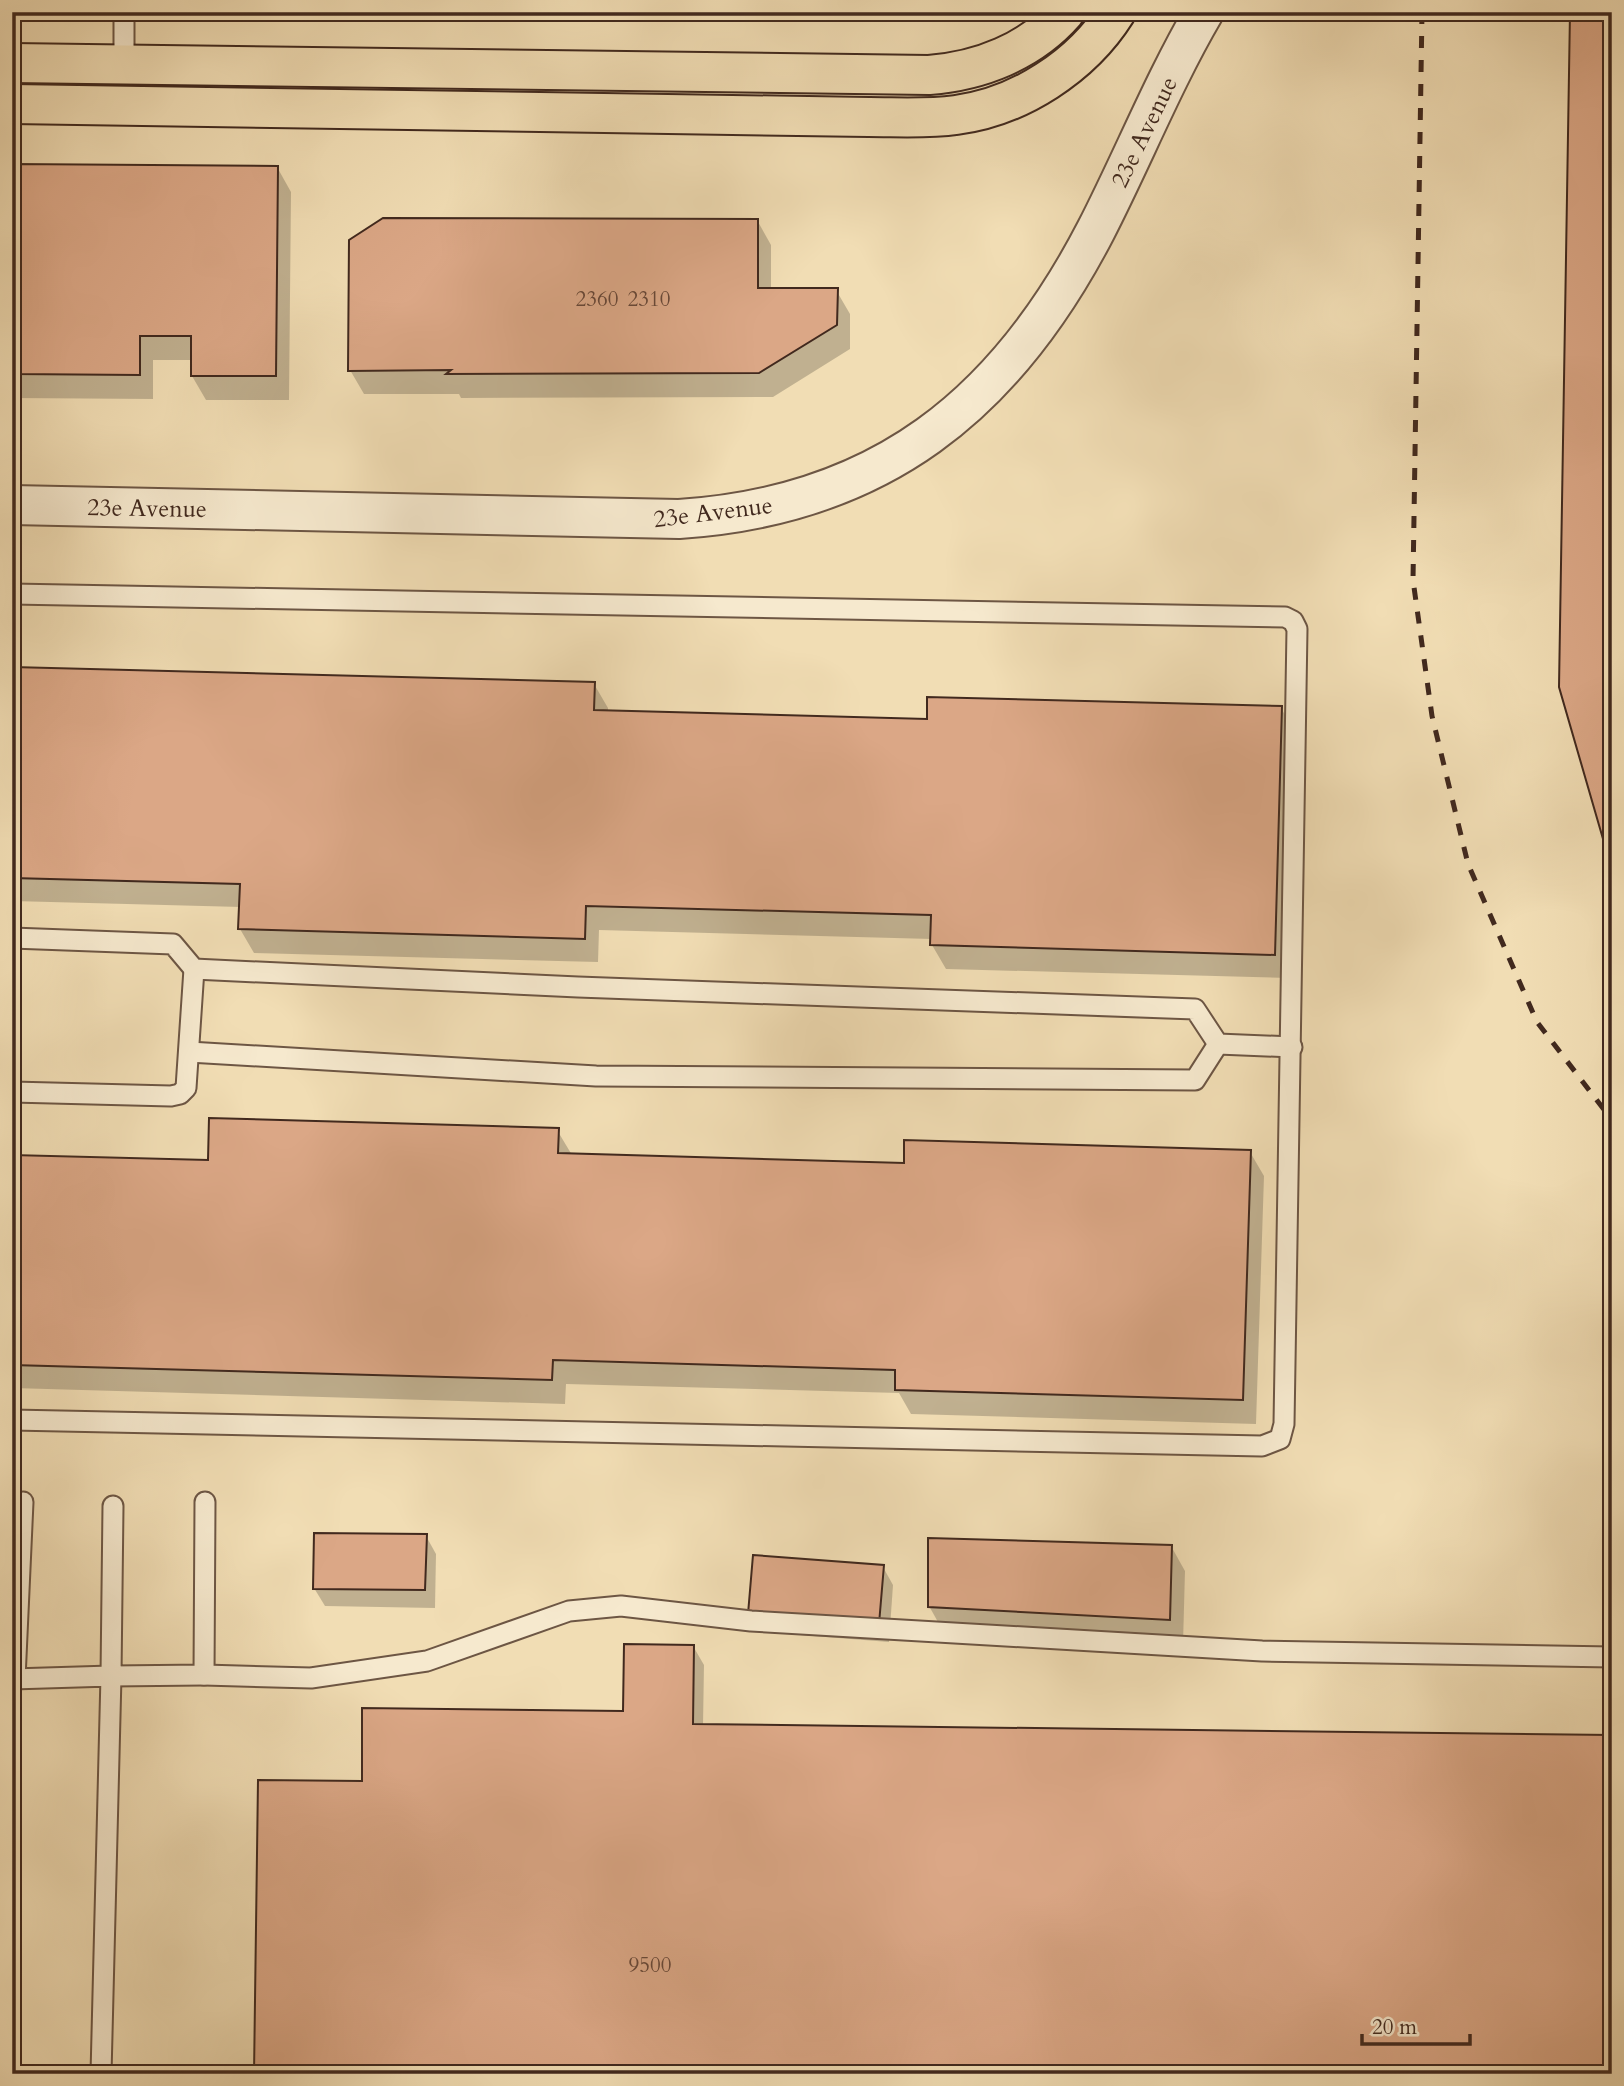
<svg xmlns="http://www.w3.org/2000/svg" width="1624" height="2086" font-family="Cardo,serif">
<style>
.shadow{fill:#0003}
.building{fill:#dba786;stroke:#41291e;stroke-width:2}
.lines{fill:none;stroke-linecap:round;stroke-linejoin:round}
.service-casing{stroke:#6d5644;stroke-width:23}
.tertiary-casing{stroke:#6d5644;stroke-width:42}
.motorway-casing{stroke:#41291e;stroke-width:42}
.service{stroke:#f6e9ce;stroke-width:19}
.tertiary{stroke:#f6e9ce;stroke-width:38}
.motorway{stroke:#f1ddb4;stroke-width:38}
.rail{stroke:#41291e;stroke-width:5;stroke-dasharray:12 12;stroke-linecap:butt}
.labels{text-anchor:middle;stroke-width:7;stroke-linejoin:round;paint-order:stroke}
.number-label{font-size:21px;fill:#684838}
.street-label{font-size:24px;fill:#41291e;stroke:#f6e9ce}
</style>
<rect width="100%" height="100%" fill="#f1ddb4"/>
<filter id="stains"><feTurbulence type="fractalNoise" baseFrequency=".00286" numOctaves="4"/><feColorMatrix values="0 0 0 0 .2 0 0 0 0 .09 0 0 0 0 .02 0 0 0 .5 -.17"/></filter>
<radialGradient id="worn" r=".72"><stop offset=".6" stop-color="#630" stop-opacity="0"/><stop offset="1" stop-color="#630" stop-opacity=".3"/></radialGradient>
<!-- shadow -->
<g class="shadow">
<path d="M12 166 277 167 291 192 289 400H206L192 376V360H153V399L12 398Z"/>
<path d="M757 220 771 245V290H836L850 314V349L773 397 461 398 459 394H364L350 370Z"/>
<path d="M12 669 594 684 608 708V712L928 721 1281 708 1295 732 1288 978 946 969 932 945V939L599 930 598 962 254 953 240 929 241 907 12 901Z"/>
<path d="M557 1130 572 1155 906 1164 1250 1152 1264 1176 1256 1424 911 1414 899 1393 566 1384 565 1404 12 1388V1157L209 1162Z"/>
<path d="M426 1536 436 1554 435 1608 325 1606 314 1588Z"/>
<path d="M1171 1546 1185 1571 1183 1644 943 1631 929 1606Z"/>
<path d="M883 1567 893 1585 889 1642 761 1632 750 1614Z"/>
<path d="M693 1646 704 1665 703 1726 363 1783 625 1713Z"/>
</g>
<!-- building -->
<g class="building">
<path d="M1570 12H1612V870L1559 687Z"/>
<path d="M12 164 278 166 276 376H191V336H140V375L12 374Z"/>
<path d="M383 218 758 219V288H838L837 325 759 373 446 374 451 370 348 371 349 240Z"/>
<path d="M12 667 595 682 594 710 927 719V697L1282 706 1275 955 930 945 931 915 586 906 585 939 238 929 240 884 12 878Z"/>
<path d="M209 1118 559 1128 558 1153 904 1163V1140L1251 1150 1243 1400 895 1390V1370L553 1360 552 1380 12 1365V1155L208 1160Z"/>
<path d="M314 1533 427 1534 425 1590 313 1589Z"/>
<path d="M928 1538 1172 1545 1170 1620 928 1607Z"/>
<path d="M753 1555 884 1565 879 1624 748 1614Z"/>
<path d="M624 1644 694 1645 693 1724 1612 1735V2074H254L258 1780 362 1781V1708L623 1711Z"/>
</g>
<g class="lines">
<!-- service casing -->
<g class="service-casing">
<g id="service">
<path d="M124 12V64"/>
<path d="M12 594 1285 617 1293 621 1297 629 1284 1424 1280 1439 1262 1446 12 1420"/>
<path d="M12 938 173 944 194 969 578 987 1195 1009 1218 1044 1292 1047"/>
<path d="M189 1052 596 1076 1195 1080 1218 1044"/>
<path d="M12 1092 171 1096 180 1094 186 1088 194 969"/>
<path d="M113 1506 111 1676 204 1675 205 1502"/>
<path d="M204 1675 311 1678 427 1661 569 1611 621 1606 751 1621 1262 1651 1612 1657"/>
<path d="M12 1679 111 1676 101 2074"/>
<path d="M15 1679 23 1502"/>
</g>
</g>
<!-- tertiary casing -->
<g class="tertiary-casing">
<path id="tertiary" d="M12 505 679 519C879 506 1005 406 1096 230 1133 158 1163 82 1204 12"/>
</g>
<!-- motorway casing -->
<g class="motorway-casing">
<g id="motorway">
<path d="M12 63 929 75C980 71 1030 52 1065 12"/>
<path d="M12 104 869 117C898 117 927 119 956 115 1019 107 1082 66 1116 12"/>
</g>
</g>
<!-- service -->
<use href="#service" class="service"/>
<!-- tertiary -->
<use href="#tertiary" class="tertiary"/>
<!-- motorway -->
<use href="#motorway" class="motorway"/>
<!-- rail -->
<path class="rail" d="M1422 12 1413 580 1432 716 1468 864 1537 1022 1612 1120"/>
</g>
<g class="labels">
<!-- number labels -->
<g class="number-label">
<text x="597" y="306">2360</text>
<text x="649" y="306">2310</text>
<text x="650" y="1972">9500</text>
</g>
<!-- street labels -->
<g class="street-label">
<text transform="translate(1144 132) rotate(-64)" y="8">23e Avenue</text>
<text transform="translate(147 508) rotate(1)" y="8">23e Avenue</text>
<text transform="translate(713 512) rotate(-7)" y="8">23e Avenue</text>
</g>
</g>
<!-- margin -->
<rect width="1624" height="2086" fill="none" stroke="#f1ddb4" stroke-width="42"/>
<rect x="14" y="14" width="1596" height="2058" fill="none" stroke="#41291e" stroke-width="3.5"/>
<rect x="21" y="21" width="1582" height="2044" fill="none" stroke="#41291e" stroke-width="2"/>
<!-- scale -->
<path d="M1362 2034v10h108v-10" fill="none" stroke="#41291e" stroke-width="3.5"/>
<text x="1372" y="2034" font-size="21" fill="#41291e" stroke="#f6e9ce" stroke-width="5" paint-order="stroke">20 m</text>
<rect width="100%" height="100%" filter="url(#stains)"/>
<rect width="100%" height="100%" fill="url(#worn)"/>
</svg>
